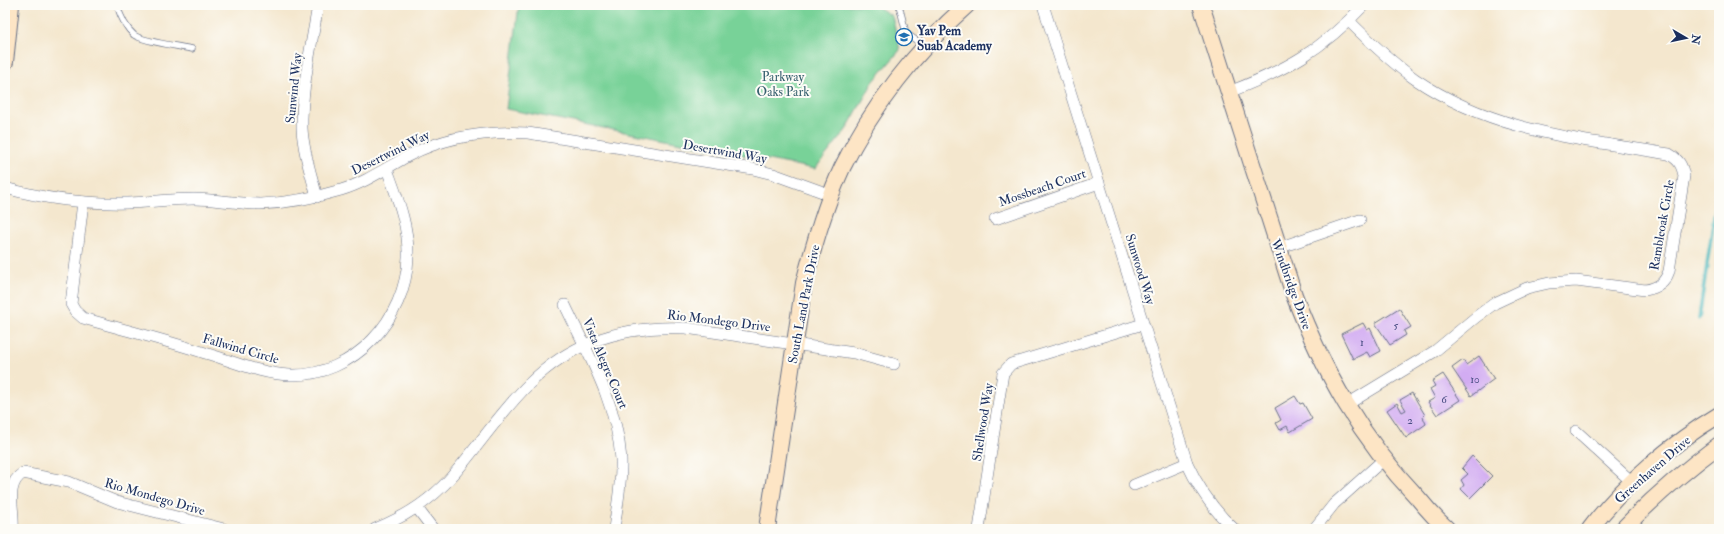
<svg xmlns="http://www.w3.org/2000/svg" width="1724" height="534" font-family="'IM FELL Double Pica',serif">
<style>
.green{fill:#78d298;stroke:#4a807b}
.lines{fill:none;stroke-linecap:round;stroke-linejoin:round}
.stream{stroke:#49b8be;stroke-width:3.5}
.building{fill:#d2acf2}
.lane-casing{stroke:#676f85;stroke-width:7}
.street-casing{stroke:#676f85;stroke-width:12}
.secondary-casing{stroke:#676f85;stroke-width:18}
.lane{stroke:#fff;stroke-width:5.5}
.street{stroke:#fff;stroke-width:11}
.secondary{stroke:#fde5c5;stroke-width:16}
.labels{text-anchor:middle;stroke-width:4;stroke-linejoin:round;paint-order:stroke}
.number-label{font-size:11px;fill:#494e83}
.poi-label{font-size:13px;font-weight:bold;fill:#1b2f5e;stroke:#fdfcf7;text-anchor:start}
.park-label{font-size:13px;fill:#37606f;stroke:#fdfcf7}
.street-label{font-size:13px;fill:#1b2f5e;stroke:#fdfcf7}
</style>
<rect width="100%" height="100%" fill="#fdfcf7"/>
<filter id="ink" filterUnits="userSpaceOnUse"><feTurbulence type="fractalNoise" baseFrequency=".025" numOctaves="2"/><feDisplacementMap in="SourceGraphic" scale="8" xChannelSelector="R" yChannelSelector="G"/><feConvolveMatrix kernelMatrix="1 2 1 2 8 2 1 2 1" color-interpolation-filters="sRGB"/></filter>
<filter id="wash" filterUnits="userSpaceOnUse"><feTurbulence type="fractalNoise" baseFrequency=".012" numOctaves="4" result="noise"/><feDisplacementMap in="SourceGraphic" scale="16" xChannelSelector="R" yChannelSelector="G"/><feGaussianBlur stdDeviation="0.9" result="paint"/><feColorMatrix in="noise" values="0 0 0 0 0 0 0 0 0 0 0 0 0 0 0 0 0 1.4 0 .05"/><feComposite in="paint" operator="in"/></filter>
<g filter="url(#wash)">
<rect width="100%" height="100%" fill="#f4e7ce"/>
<!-- green -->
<path class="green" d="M519 5H875L892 16 900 50 873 82 846 130 815 169 506 109Z"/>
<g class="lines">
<!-- stream -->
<path class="stream" d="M1699 318 1719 184"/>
</g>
<g id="blocks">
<!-- building -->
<g class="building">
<path d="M1399 308 1411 327 1404 331 1406 335 1390 345 1375 323Z"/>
<path d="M1363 323 1367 330 1370 328 1381 351 1370 357 1367 352 1353 359 1341 334Z"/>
<path d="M1479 356 1494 379 1471 396 1452 368 1463 360 1466 365Z"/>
<path d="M1443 374 1460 400 1437 415 1428 402 1435 398 1430 389 1435 386 1432 381Z"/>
<path d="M1412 393 1425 415 1423 417 1426 424 1406 438 1387 410 1397 403 1402 412 1406 410 1400 400Z"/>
<path d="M1295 396 1300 404 1303 403 1312 419 1290 432 1287 426 1280 430 1276 423 1281 420 1275 408Z"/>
<path d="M1472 456 1492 476 1470 498 1461 489 1464 485 1461 480 1468 474 1462 468Z"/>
</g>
</g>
</g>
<g filter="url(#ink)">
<use href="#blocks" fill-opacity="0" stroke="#676f85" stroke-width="1"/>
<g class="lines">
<!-- lane casing -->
<g class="lane-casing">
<g id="lane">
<path d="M117 5C120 15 126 28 134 35 144 42 179 46 192 49"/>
<path d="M899 5 906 33 924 46"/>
</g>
</g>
<!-- street casing -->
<g class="street-casing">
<g id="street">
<path d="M1043 5 1187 463C1199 489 1213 510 1234 529"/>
<path d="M1229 92C1286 70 1322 50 1364 5"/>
<path d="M5 188C45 199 86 204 128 203 150 202 172 199 194 199 216 199 238 204 260 204 288 203 314 198 341 190 365 183 386 168 408 156 446 136 487 131 528 133L753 169 773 174 831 195"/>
<path d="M317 197C311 174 303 151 302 128 301 90 312 43 318 5"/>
<path d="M83 202 71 304 75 311 83 318C124 330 165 340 205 353 233 361 260 374 290 375 354 377 406 319 408 257 409 226 397 197 387 169"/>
<path d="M995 219 1099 183"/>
<path d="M1278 248 1360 220"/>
<path d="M565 305C588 354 617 403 621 459 622 482 617 506 614 529"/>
<path d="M1346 405 1435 351 1476 317 1495 303 1527 288 1549 283 1576 281 1645 290C1658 288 1665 283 1669 271L1684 176C1682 165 1679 160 1669 154 1579 139 1493 132 1415 79 1391 62 1370 42 1349 21"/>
<path d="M1576 431 1632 482"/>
<path d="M1134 485 1187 463"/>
<path d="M417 508 433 529"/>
<path d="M13 529C15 509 4 485 23 473L69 482 117 502 224 529"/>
<path d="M375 529C405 517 433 499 454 474 480 444 502 410 530 383 573 340 626 325 686 328L854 353 894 364"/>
<path d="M979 529 1003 373 1011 364 1143 324"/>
<path d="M1314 529 1334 504 1383 460"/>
</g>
</g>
<!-- secondary casing -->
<g class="secondary-casing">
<g id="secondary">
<path d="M1201 5 1294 295C1324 373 1360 437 1418 498 1427 509 1437 520 1447 529"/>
<path d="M5 62 11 5"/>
<path d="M767 529 804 283C814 244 825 205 842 168 871 108 917 49 967 5"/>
<path d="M1590 529C1623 485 1672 443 1719 415"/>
<path d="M1623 529C1653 498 1684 471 1719 445"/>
</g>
</g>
<!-- lane -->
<use href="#lane" class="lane"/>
<!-- street -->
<use href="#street" class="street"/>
<!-- secondary -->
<use href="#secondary" class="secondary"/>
</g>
</g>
<!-- icons -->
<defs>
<g id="school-ring" transform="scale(0.9)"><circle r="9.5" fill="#fdfcf7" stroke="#1f6fb2" stroke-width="1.5"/><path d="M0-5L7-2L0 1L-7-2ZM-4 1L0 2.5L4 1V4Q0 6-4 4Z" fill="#1f6fb2"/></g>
</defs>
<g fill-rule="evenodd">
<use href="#school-ring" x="904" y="37"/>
</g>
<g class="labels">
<!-- number labels -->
<g class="number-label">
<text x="1396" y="329">5</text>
<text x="1362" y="346">1</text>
<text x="1475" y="383">10</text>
<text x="1444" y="403">6</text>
<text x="1410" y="424">2</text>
</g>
<!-- poi labels -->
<g class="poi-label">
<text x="917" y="35">Yav Pem<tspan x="917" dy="15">Suab Academy</tspan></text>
</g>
<!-- park labels -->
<g class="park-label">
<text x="783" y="81">Parkway<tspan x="783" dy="15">Oaks Park</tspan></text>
</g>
<!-- street labels -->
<g class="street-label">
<text transform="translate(293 88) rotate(-84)" y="5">Sunwind Way</text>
<text transform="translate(725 151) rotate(10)" y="5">Desertwind Way</text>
<text transform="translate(390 152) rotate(-26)" y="5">Desertwind Way</text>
<text transform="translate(1042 187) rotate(-19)" y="5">Mossbeach Court</text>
<text transform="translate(1661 225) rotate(-80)" y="5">Rambleoak Circle</text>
<text transform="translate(1141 269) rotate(73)" y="5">Sunwood Way</text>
<text transform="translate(1292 284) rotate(70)" y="5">Windbridge Drive</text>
<text transform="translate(803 304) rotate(-79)" y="5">South Land Park Drive</text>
<text transform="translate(719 320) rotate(7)" y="5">Rio Mondego Drive</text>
<text transform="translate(241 348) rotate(16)" y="5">Fallwind Circle</text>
<text transform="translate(606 363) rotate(67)" y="5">Vista Alegre Court</text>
<text transform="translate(982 422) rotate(-81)" y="5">Shellwood Way</text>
<text transform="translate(1652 469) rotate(-41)" y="5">Greenhaven Drive</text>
<text transform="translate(155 496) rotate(16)" y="5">Rio Mondego Drive</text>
</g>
</g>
<!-- margin -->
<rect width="1724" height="534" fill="none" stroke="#fdfcf7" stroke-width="20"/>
<!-- north arrow -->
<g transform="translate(1686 38) rotate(99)" stroke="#fdfcf7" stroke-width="3" paint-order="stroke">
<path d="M0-3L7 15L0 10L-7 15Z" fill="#1b2f5e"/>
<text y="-6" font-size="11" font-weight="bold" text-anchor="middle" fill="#1b2f5e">N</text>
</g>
</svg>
